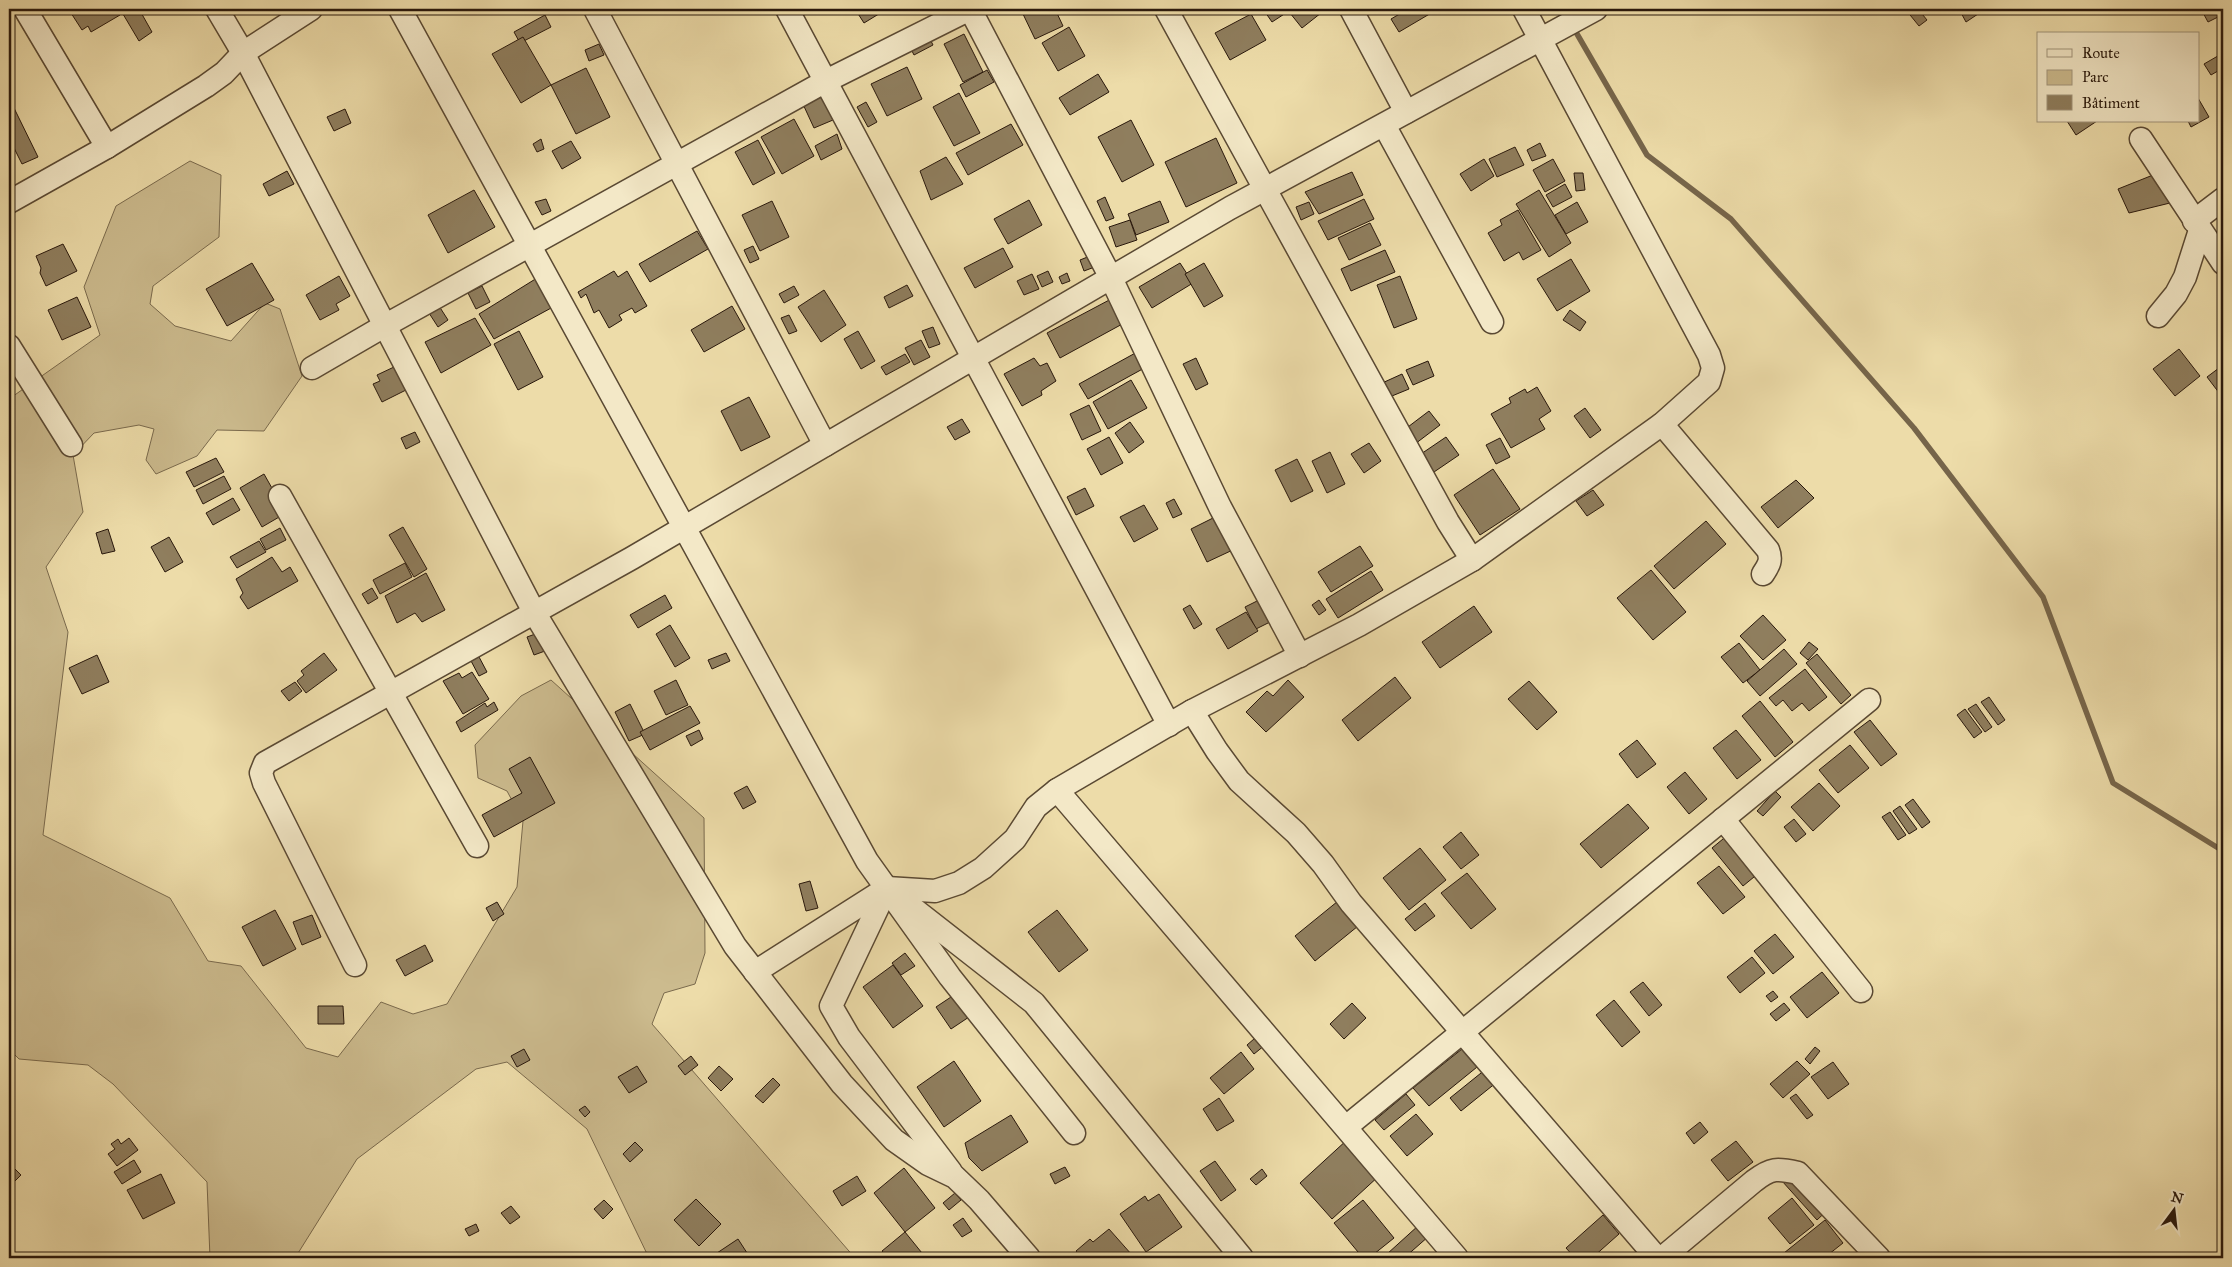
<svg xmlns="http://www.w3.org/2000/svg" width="2232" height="1267" font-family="'IM FELL Great Primer',serif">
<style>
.green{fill:#ccbb8e;stroke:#7a6a4d}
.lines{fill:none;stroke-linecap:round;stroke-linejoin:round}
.stream{stroke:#76654a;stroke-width:5.5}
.building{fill:#8f7e5e;stroke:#29180c}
.minor-casing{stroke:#5a4933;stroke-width:25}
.minor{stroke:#f3e8c7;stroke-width:22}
</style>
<rect width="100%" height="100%" fill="#eddca9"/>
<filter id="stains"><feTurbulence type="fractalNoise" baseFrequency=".004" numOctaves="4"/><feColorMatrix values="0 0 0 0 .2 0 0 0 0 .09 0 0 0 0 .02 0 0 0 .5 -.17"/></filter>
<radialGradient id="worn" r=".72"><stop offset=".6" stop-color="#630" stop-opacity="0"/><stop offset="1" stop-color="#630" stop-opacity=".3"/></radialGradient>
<!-- green -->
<path class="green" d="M190 161 221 175 219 237 153 286 150 304 175 326 231 341 265 303 280 309 302 376 264 431 217 430 197 456 156 474 146 460 154 429 139 425 94 433 73 455 83 512 46 567 68 632 43 835 170 898 208 961 241 966 306 1048 338 1057 381 1002 413 1014 447 1004 517 887 523 821 507 791 478 778 475 745 521 696 551 680 704 818 705 953 695 984 664 993 652 1024 855 1258H649L587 1129 507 1062 476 1069 357 1159 295 1258H210L207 1182 113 1084 88 1065 19 1059 9 1049V399L100 335 84 287 116 206Z"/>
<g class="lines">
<!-- stream -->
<g class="stream">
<path d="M1562 9 1568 19"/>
<path d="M1573 27 1647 155 1731 219 1914 428 2043 597 2113 783 2223 851"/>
</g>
</g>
<!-- building -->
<g class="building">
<path d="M78 9H116L120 15 91 32 88 26 82 30 71 13Z"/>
<path d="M120 9H139L152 32 139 41Z"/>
<path d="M855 9H880L882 12 864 23Z"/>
<path d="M1028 9H1055L1063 26 1035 39 1023 14 1029 11Z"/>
<path d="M1263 9H1292L1272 22Z"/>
<path d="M1295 9H1318L1321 13 1302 28 1290 13Z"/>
<path d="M1408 9H1438L1399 32 1391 19Z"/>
<path d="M1909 9H1918L1927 20 1919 26 1906 10Z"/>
<path d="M1959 9H1975L1978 14 1966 22Z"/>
<path d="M2201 9H2216L2220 16 2208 22Z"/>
<path d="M1251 14 1266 40 1230 60 1215 33Z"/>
<path d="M545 15 551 27 520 43 514 32Z"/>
<path d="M1069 27 1085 56 1058 71 1042 43Z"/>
<path d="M964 34 983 72 963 82 944 44Z"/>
<path d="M523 37 551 85 521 103 492 54Z"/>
<path d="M929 37 933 45 914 55 910 47Z"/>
<path d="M599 44 604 55 589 61 585 50Z"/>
<path d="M2223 53V68L2211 75 2204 64Z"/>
<path d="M907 67 922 99 887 116 871 84Z"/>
<path d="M586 68 610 117 576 134 551 85Z"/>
<path d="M987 70 994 82 966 97 960 85Z"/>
<path d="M1098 74 1109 92 1070 115 1059 98Z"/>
<path d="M821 93 833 120 814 128 802 102Z"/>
<path d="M959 93 980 133 954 146 933 107Z"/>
<path d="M2198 98 2209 117 2191 127 2188 121H2198Z"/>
<path d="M866 102 877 122 868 127 857 107Z"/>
<path d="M14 108 38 157 22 164 9 138V110Z"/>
<path d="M345 109 351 123 334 131 327 117Z"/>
<path d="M794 119 814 156 782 174 761 137Z"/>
<path d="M1131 120 1154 165 1122 182 1098 137Z"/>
<path d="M2067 121H2097L2076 135Z"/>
<path d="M1011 124 1023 145 968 175 956 153Z"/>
<path d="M837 134 842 149 821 160 815 146Z"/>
<path d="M1216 138 1237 183 1186 207 1165 162Z"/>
<path d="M541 139 544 149 537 152 533 144Z"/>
<path d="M758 140 775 173 753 185 735 152Z"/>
<path d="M571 141 581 158 562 169 552 151Z"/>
<path d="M1540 143 1546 156 1532 161 1527 150Z"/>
<path d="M1515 147 1524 165 1497 177 1489 159Z"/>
<path d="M946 157 963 184 931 200 920 171Z"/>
<path d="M1484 159 1494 176 1471 191 1460 174Z"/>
<path d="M1553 159 1565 181 1545 192 1533 170Z"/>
<path d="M287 171 294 184 269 196 263 184Z"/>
<path d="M1352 172 1363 195 1319 214 1305 192Z"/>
<path d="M1574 173H1583L1585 190 1576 191Z"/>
<path d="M2158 173 2170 203 2129 213 2118 189Z"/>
<path d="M1565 184 1572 197 1553 207 1546 195Z"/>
<path d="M474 190 495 227 448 253 428 215Z"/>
<path d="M1539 190 1571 243 1549 257 1516 204Z"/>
<path d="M1105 197 1114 218 1106 221 1097 201Z"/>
<path d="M546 199 551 211 542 215 535 202Z"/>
<path d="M1364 199 1374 219 1328 240 1318 221Z"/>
<path d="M1029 200 1042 225 1008 244 994 219Z"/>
<path d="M772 201 789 237 760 251 742 215Z"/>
<path d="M1160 201 1169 222 1136 235 1128 214Z"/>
<path d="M1309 202 1314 214 1301 220 1296 207Z"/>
<path d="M1577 202 1588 222 1566 234 1555 215Z"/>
<path d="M1518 210 1541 250 1523 260 1519 252 1504 261 1488 233 1502 225 1500 220Z"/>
<path d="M1130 220 1137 240 1116 247 1109 227Z"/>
<path d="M1370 223 1381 245 1349 260 1338 238Z"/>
<path d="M697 231 708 249 650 282 639 264Z"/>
<path d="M63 244 77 271 46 286 40 273 41 268 36 256Z"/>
<path d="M753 246 759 259 750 263 744 250Z"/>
<path d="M1003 248 1013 267 975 288 964 268Z"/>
<path d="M1385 250 1395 272 1351 291 1341 269Z"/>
<path d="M1095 254 1100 265 1084 271 1080 260Z"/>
<path d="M1571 259 1590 291 1557 311 1537 279Z"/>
<path d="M252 263 274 300 227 326 206 289Z"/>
<path d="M1180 263 1193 283 1152 308 1139 287Z"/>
<path d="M1204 263 1223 296 1204 307 1185 274Z"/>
<path d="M614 271 618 277 627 271 647 306 635 313 632 308 619 315 622 320 609 328 599 310 594 313 586 294 581 298 578 292Z"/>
<path d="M1048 271 1053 282 1042 287 1037 276Z"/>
<path d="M1067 273 1070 281 1062 284 1059 277Z"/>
<path d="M1032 274 1039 289 1024 295 1017 281Z"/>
<path d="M339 276 350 296 336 304 339 310 320 320 306 295Z"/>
<path d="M1400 276 1417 319 1394 328 1377 285Z"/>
<path d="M537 278 553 307 494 339 479 314Z"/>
<path d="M907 285 913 296 889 308 884 297Z"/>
<path d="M482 286 490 302 476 309 468 293Z"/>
<path d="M794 286 799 295 784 303 779 294Z"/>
<path d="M824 290 846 325 821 342 798 307Z"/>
<path d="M77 297 91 327 62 340 48 310Z"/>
<path d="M1113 298 1126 322 1060 358 1047 333Z"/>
<path d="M439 306 448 320 438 327 429 313Z"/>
<path d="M732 306 745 329 704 352 691 330Z"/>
<path d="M1570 310 1586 322 1580 331 1563 320Z"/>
<path d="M789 315 797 331 789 334 781 318Z"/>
<path d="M475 318 491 345 441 373 425 342Z"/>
<path d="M933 327 940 344 929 348 922 331Z"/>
<path d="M519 331 543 377 518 390 494 344Z"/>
<path d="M858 331 875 361 861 369 844 339Z"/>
<path d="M921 340 930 357 914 365 905 348Z"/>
<path d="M2179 349 2200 376 2175 396 2153 369Z"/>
<path d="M1139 351 1148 366 1088 399 1079 384Z"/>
<path d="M905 354 910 362 886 375 881 367Z"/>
<path d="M1034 358 1040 366 1047 363 1056 381 1041 391 1042 395 1022 406 1004 374Z"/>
<path d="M1196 358 1208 384 1196 390 1183 364Z"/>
<path d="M1428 361 1434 376 1413 385 1406 370Z"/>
<path d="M2223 365V398L2207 377Z"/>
<path d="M394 367 406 390 382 402 373 384 380 381 377 375Z"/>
<path d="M1402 374 1409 389 1387 398 1380 384Z"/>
<path d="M1131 380 1147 408 1108 429 1093 402Z"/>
<path d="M1537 387 1551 411 1539 419 1545 429 1511 448 1491 414 1511 403 1509 398 1525 389 1527 393Z"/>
<path d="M749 397 770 437 741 451 721 411Z"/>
<path d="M1089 405 1101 431 1082 440 1070 414Z"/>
<path d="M1585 408 1601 430 1590 438 1574 416Z"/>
<path d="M1429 411 1440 425 1411 447 1400 433Z"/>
<path d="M962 419 970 432 955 440 947 427Z"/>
<path d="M1130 422 1144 442 1129 453 1115 433Z"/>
<path d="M415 432 420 442 406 449 401 438Z"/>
<path d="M1109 437 1123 463 1101 475 1087 449Z"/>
<path d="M1446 437 1459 455 1434 472 1421 454Z"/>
<path d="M1500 438 1510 457 1496 464 1486 445Z"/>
<path d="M1369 443 1381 461 1364 473 1351 454Z"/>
<path d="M1330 452 1345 484 1327 493 1312 461Z"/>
<path d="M216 458 224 472 194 487 186 472Z"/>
<path d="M1297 459 1313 491 1291 502 1275 470Z"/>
<path d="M1493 469 1520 509 1480 535 1454 495Z"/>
<path d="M264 474 286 513 262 527 240 488Z"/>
<path d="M224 476 231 489 203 504 196 490Z"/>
<path d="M1796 480 1814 498 1778 528 1761 507Z"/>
<path d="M1085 488 1094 506 1076 515 1067 497Z"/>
<path d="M1593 490 1604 505 1587 516 1576 501Z"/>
<path d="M233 498 240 510 213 525 206 513Z"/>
<path d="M1174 499 1182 514 1173 518 1166 503Z"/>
<path d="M1144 505 1158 529 1134 542 1120 517Z"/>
<path d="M1221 514 1237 548 1207 562 1191 529Z"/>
<path d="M1706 521 1726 544 1674 589 1654 566Z"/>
<path d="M403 527 427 569 414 577 389 535Z"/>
<path d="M280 528 286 540 266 550 260 539Z"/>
<path d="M108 529 115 551 102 554 96 533Z"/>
<path d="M169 537 183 562 165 572 151 547Z"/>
<path d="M259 541 266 552 237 568 230 557Z"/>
<path d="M1360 546 1373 566 1331 592 1318 572Z"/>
<path d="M272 557 282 572 290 567 298 581 248 609 240 597 243 593 236 579Z"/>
<path d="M405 563 412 577 380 594 373 580Z"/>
<path d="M1651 570 1686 612 1653 640 1617 598Z"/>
<path d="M1371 571 1383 590 1338 618 1326 599Z"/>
<path d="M426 573 445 610 422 622 415 613 397 623 385 596Z"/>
<path d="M372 588 378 598 368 604 362 594Z"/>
<path d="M1275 592 1286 614 1256 629 1245 607Z"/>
<path d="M665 595 672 608 638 628 630 615Z"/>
<path d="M1319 600 1326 610 1319 615 1312 605Z"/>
<path d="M1190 605 1202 624 1194 629 1183 609Z"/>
<path d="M1474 606 1492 632 1440 668 1422 642Z"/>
<path d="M1246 612 1258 631 1228 649 1216 629Z"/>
<path d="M1763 615 1786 640 1763 660 1740 636Z"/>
<path d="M670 625 690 658 675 667 656 634Z"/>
<path d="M538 633 545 651 534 655 527 637Z"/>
<path d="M1809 642 1818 649 1808 660 1800 653Z"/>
<path d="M1739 643 1760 670 1743 683 1721 657Z"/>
<path d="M1784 649 1797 664 1760 696 1747 681Z"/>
<path d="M324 653 337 670 306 693 297 681 304 675 301 671Z"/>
<path d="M726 653 730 661 712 669 708 660Z"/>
<path d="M1817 654 1851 695 1841 704 1806 663Z"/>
<path d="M97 655 109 682 82 694 69 668Z"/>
<path d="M478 655 487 672 479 676 470 659Z"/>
<path d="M1805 669 1827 697 1809 711 1802 703 1792 711 1783 700 1776 706 1769 698Z"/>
<path d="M472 672 489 699 463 714 443 681 459 673 462 678Z"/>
<path d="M1395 677 1411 698 1358 741 1342 720Z"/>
<path d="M676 680 688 705 666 715 654 691Z"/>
<path d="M1288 680 1304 697 1266 732 1246 712 1267 691 1273 696Z"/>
<path d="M1529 681 1557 712 1537 730 1508 699Z"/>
<path d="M295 682 302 691 289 701 281 691Z"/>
<path d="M1989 697 2005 720 1998 725 1981 702Z"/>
<path d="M1760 701 1793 742 1775 757 1742 716Z"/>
<path d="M494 702 498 710 461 732 456 722 485 703 487 707Z"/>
<path d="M630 704 645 734 629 741 615 712Z"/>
<path d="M1976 704 1992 727 1985 732 1968 709Z"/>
<path d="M690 706 700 723 650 750 640 732Z"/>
<path d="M1965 709 1982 732 1974 738 1957 715Z"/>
<path d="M1870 720 1897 754 1881 766 1854 732Z"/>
<path d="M699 730 703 739 691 746 686 736Z"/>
<path d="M1736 730 1761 760 1737 779 1713 748Z"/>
<path d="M1637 740 1656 764 1637 778 1619 754Z"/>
<path d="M1850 745 1869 768 1838 793 1819 770Z"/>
<path d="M530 757 555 803 494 837 482 815 522 793 509 769Z"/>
<path d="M1685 772 1707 799 1689 814 1667 787Z"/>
<path d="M1819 783 1840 806 1813 831 1791 807Z"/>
<path d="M747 786 756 802 743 809 734 793Z"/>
<path d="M1775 791 1781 797 1763 816 1757 811Z"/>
<path d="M1913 799 1930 822 1922 828 1905 805Z"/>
<path d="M1628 804 1649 828 1601 868 1580 844Z"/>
<path d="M1900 806 1917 829 1909 834 1893 811Z"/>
<path d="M1890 812 1906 835 1898 840 1882 817Z"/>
<path d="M1794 819 1806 834 1796 842 1784 827Z"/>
<path d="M1740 825 1771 863 1743 886 1712 848Z"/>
<path d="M1461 832 1479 855 1461 869 1443 847Z"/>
<path d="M1420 848 1446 880 1409 910 1383 878Z"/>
<path d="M1719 866 1745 897 1723 914 1697 883Z"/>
<path d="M1467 873 1496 909 1471 929 1441 893Z"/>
<path d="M810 881 818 908 806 911 799 884Z"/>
<path d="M1343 897 1363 922 1315 961 1295 936Z"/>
<path d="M497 902 504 914 493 921 486 908Z"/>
<path d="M1425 903 1435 916 1415 931 1405 919Z"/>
<path d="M275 910 296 949 263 966 242 927Z"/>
<path d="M1057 910 1088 950 1059 972 1028 932Z"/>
<path d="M312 915 321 937 302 945 293 922Z"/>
<path d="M1775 934 1794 957 1773 974 1754 951Z"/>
<path d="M425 945 433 961 405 976 396 960Z"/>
<path d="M905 953 915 966 901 975 892 963Z"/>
<path d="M1752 957 1765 973 1740 993 1727 977Z"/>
<path d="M893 965 923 1006 893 1028 863 987Z"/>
<path d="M1822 972 1839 993 1807 1018 1790 997Z"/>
<path d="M1643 982 1662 1005 1649 1016 1630 992Z"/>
<path d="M1773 991 1778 997 1771 1002 1766 996Z"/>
<path d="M957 993 972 1015 951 1029 936 1007Z"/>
<path d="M1614 1000 1640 1032 1622 1047 1596 1015Z"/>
<path d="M1352 1003 1366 1018 1344 1039 1330 1024Z"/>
<path d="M1784 1003 1790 1010 1776 1021 1770 1014Z"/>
<path d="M318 1006H343L344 1024H318Z"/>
<path d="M1262 1032 1270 1041 1254 1054 1247 1045Z"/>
<path d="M1467 1045 1482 1063 1429 1106 1413 1088Z"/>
<path d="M1815 1047 1820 1051 1810 1064 1805 1059Z"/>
<path d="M524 1049 530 1060 517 1067 511 1056Z"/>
<path d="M1241 1052 1254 1069 1224 1094 1210 1078Z"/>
<path d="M691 1056 698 1065 685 1075 678 1066Z"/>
<path d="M954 1061 981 1101 944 1127 917 1087Z"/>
<path d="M1797 1061 1810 1074 1783 1098 1770 1084Z"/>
<path d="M1833 1062 1849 1084 1828 1099 1811 1077Z"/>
<path d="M637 1066 647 1082 629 1093 618 1077Z"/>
<path d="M719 1066 733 1079 721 1091 708 1078Z"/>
<path d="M1486 1069 1497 1082 1461 1111 1450 1098Z"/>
<path d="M773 1078 780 1085 763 1103 755 1096Z"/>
<path d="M1406 1094 1415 1105 1384 1130 1375 1120Z"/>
<path d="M1796 1094 1813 1115 1807 1119 1790 1098Z"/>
<path d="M1219 1098 1234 1121 1217 1131 1203 1109Z"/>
<path d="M585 1106 590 1112 585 1117 579 1110Z"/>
<path d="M1416 1114 1433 1134 1407 1156 1390 1136Z"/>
<path d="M1011 1115 1028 1142 982 1171 969 1158 965 1143Z"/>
<path d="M1700 1122 1708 1132 1694 1144 1686 1133Z"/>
<path d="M129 1138 138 1150 117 1166 108 1154 115 1149 111 1144 118 1139 121 1144Z"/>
<path d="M1348 1139 1380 1175 1332 1219 1300 1183Z"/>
<path d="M1736 1141 1753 1162 1728 1181 1711 1160Z"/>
<path d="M635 1142 643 1150 630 1162 623 1154Z"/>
<path d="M134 1160 141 1172 122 1184 114 1172Z"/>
<path d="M1215 1161 1236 1190 1221 1201 1200 1171Z"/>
<path d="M9 1163 21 1175 13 1183 9 1178Z"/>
<path d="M1065 1167 1070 1176 1055 1184 1050 1174Z"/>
<path d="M1798 1167 1832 1206 1817 1220 1782 1181Z"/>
<path d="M904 1168 935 1208 905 1232 874 1193Z"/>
<path d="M1262 1169 1267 1176 1256 1185 1250 1179Z"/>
<path d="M161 1174 175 1203 143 1219 127 1190Z"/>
<path d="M857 1176 866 1191 842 1206 833 1191Z"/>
<path d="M955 1193 961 1200 949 1210 943 1203Z"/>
<path d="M1159 1194 1182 1227 1146 1252 1120 1214 1145 1196 1148 1201Z"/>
<path d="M1792 1198 1814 1225 1790 1244 1768 1218Z"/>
<path d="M696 1199 721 1224 699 1246 674 1220Z"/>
<path d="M604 1200 613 1209 603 1219 594 1209Z"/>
<path d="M1363 1200 1394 1238 1369 1258H1363L1334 1223Z"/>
<path d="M511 1206 520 1217 510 1224 501 1213Z"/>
<path d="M1603 1215 1619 1234 1592 1258H1575L1566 1248Z"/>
<path d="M963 1218 972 1231 962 1237 953 1225Z"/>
<path d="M1825 1220 1843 1243 1824 1258H1788L1784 1253Z"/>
<path d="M476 1224 479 1231 469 1236 465 1229Z"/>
<path d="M1419 1225 1429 1236 1404 1258H1392L1387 1254Z"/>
<path d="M1109 1229 1132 1255 1128 1258H1082L1076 1251 1090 1239 1093 1242Z"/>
<path d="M905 1232 926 1258H888L882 1251Z"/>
<path d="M738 1239 749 1256 752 1254 755 1258H720L717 1253Z"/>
</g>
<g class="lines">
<!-- minor casing -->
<g class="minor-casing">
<g id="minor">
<path d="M25 9 107 147"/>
<path d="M217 9 243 53 534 612 735 946 842 1084 894 1140 928 1164 955 1177 979 1200 1029 1258"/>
<path d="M400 9 867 861 950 977 1074 1133"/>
<path d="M595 9 825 445"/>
<path d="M787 9 1169 725"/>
<path d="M970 9 1111 278 1220 507 1300 656"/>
<path d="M1166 9 1448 522 1472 560"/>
<path d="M1351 9 1406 112"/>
<path d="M1384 125 1492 322"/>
<path d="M2141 139 2223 263"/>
<path d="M9 202 107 147 206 86 224 73 243 53 311 9"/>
<path d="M2194 221 2223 199"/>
<path d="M2158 316 2176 294 2185 277 2200 230"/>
<path d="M9 346 71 445"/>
<path d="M312 368 386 325 826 81 970 9"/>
<path d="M1662 424 1768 550C1772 560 1769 565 1763 574"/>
<path d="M280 496 477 846"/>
<path d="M1192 711 1217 751 1239 781 1296 833 1323 864 1351 903 1657 1258"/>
<path d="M1057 790 1457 1258"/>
<path d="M1723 819 1861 991"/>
<path d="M355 965 264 783 261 773 265 763 632 558 1230 208 1596 9"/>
<path d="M755 972 887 888 935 891 959 883 983 868 1015 839 1036 807 1057 790 1192 711 1359 625 1472 560 1662 424 1709 382 1713 368 1709 355 1524 9"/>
<path d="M1346 1127 1869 700"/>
<path d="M951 1172 849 1037 831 1006 887 888 1034 1003 1242 1258"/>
<path d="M1662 1258 1754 1181C1771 1168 1777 1168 1798 1173L1879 1258"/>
</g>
</g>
<!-- minor -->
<use href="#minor" class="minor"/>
</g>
<!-- margin -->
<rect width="2232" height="1267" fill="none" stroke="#eddca9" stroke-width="30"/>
<rect x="10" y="10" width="2212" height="1247" fill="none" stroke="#29180c" stroke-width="2.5"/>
<rect x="15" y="15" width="2202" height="1237" fill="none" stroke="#29180c"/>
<!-- legend -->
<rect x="2037" y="32" width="162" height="90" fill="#f3e8c7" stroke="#a2957c"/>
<rect x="2047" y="49" width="25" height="8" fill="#f3e8c7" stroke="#a2957c"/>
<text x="2082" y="58" font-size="15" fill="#29180c">Route</text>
<rect x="2047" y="70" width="25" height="15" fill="#ccbb8e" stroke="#a2957c"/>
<text x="2082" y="82" font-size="15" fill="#29180c">Parc</text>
<rect x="2047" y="95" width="25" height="15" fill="#8f7e5e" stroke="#a2957c"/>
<text x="2082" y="108" font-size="15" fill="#29180c">Bâtiment</text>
<!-- north arrow -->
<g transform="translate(2174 1210) rotate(15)" stroke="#f3e8c7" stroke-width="4" paint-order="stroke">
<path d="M0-4L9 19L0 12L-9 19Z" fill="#29180c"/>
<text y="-8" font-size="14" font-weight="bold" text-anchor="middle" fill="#29180c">N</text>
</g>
<rect width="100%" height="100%" filter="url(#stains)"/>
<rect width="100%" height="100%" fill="url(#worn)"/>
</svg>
